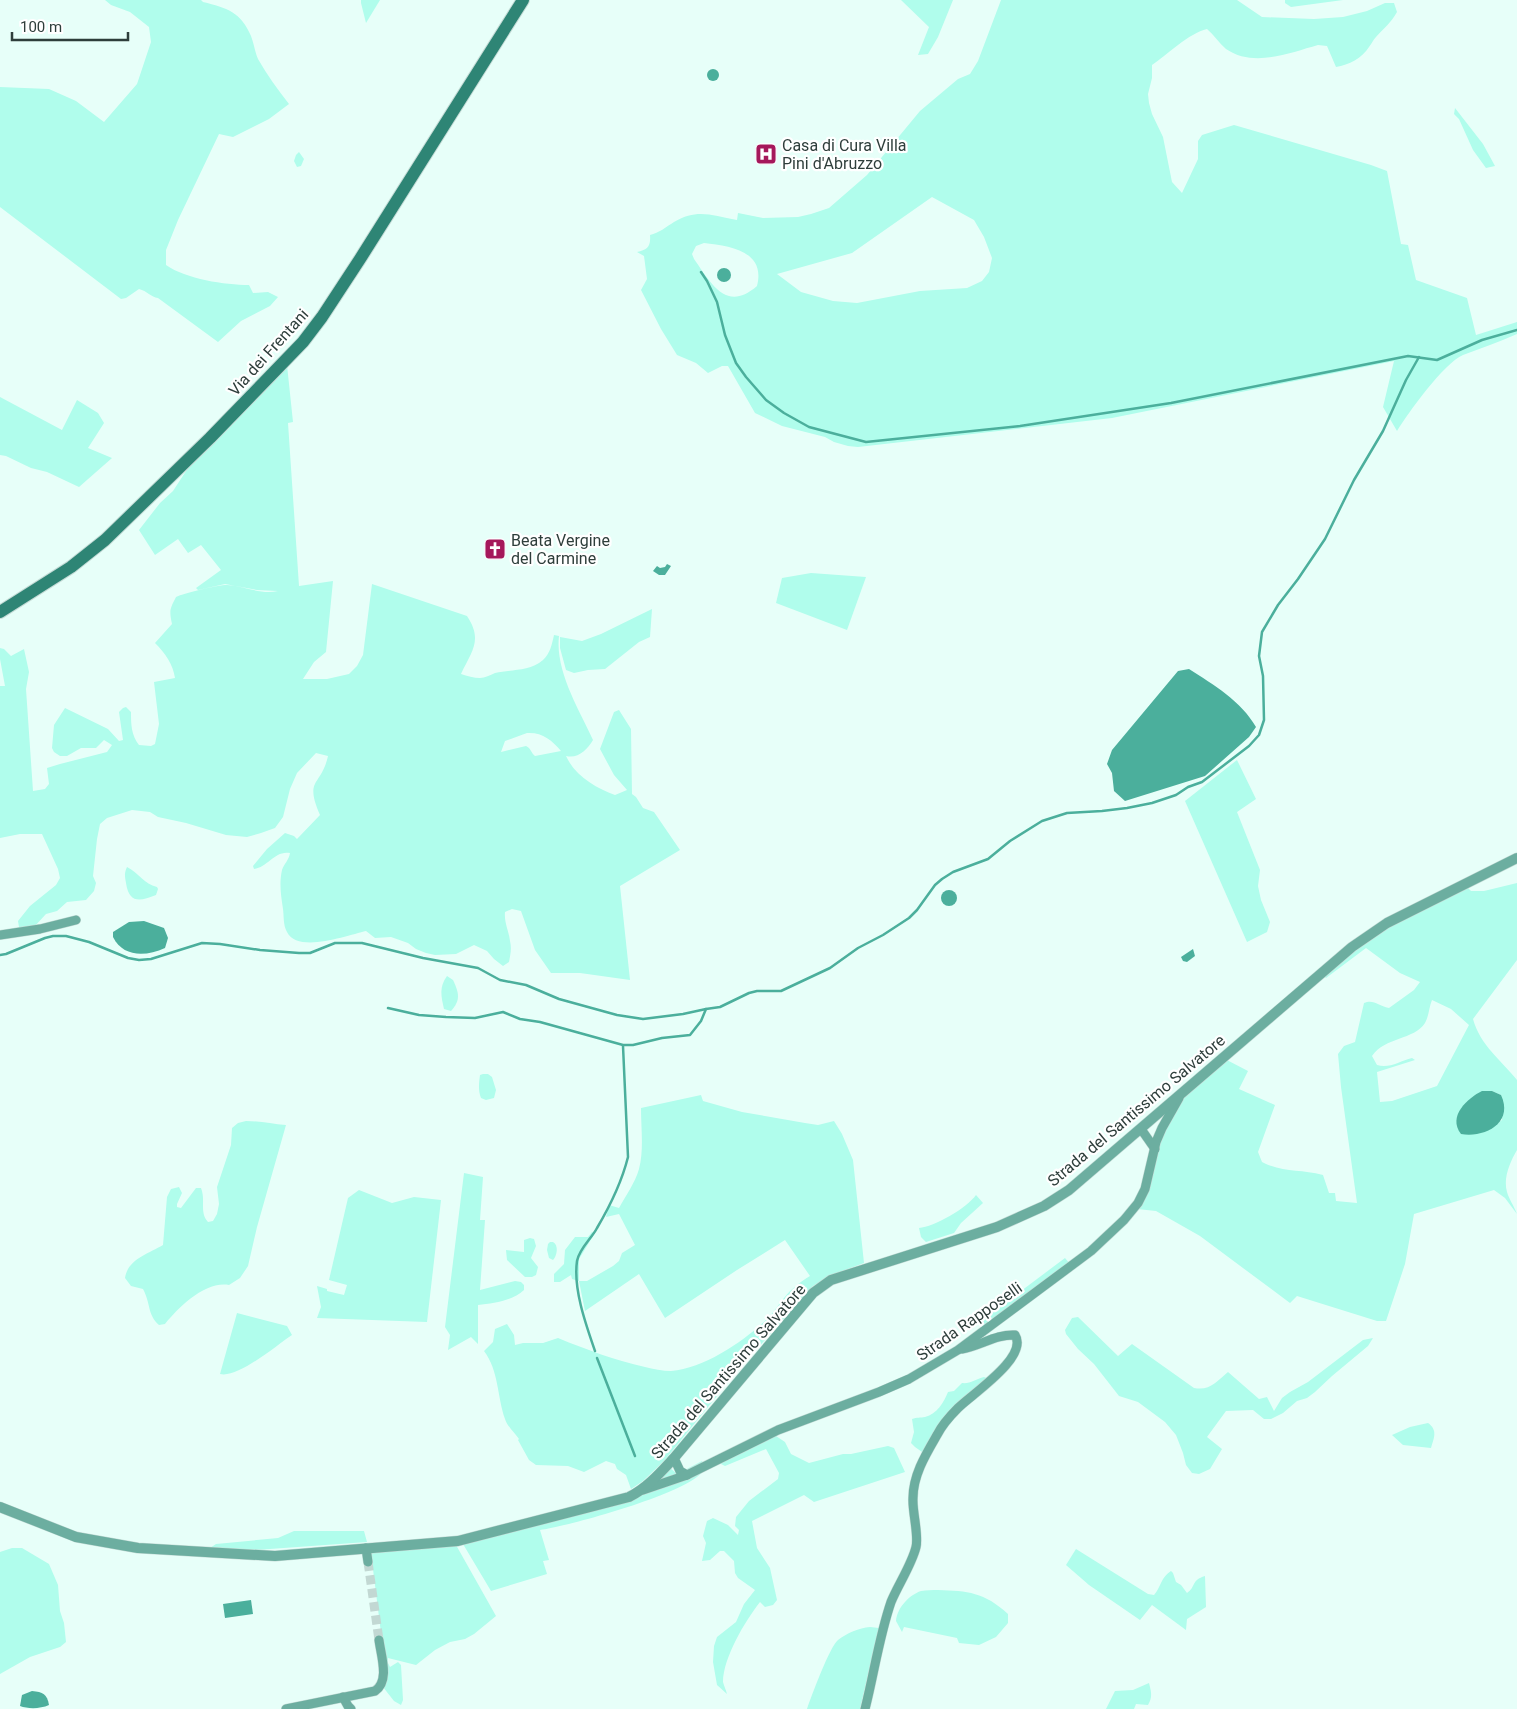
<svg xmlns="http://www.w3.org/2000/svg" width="1517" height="1709" font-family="Roboto,sans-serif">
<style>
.green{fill:#b0fdec;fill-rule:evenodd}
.water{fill:#4baf9c}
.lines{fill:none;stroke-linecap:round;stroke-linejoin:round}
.stream{stroke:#4baf9c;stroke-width:2.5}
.minor-tunnel{stroke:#c2d8d3;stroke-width:9;stroke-dasharray:9 4.5;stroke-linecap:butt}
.minor-casing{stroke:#c6dcd7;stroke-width:10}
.tertiary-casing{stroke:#c6dcd7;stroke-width:11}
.secondary-casing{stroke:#c6dcd7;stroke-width:14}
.minor{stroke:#6caea0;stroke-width:9}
.tertiary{stroke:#6caea0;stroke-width:10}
.secondary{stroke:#2e8575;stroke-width:12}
.labels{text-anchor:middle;stroke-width:4.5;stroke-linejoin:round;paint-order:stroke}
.poi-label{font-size:16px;fill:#2e3e3b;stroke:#fff;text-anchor:start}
.street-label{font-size:16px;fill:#2e3e3b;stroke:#fff}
</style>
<rect width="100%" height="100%" fill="#e7fff9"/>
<!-- green -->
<g class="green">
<path d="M105 0H201L203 2C227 8 241 12 251 36 254 44 255 52 258 59 267 75 278 90 289 104L269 119 233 137 219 134 178 220 166 250V265C186 279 225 285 249 285L253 293 268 292 278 297 270 306 241 321 218 342 158 298C151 297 147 291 139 289L126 298 121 299 0 207V87L49 89 76 101 104 122 137 84 151 42 149 27 130 12 111 5Z"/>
<path d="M361 0H380L366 23 361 3Z"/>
<path d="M901 0H953L938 37 928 54 918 55 929 27Z"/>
<path d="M1001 0H1237L1262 17 1314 19 1343 17 1367 11 1385 3H1394L1397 12C1391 23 1384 28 1376 37 1373 40 1372 43 1369 47 1362 58 1349 65 1336 67L1327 46 1318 45C1289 53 1254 68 1226 49 1219 43 1214 35 1207 29 1189 33 1167 55 1152 65V78L1148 94 1149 103 1152 114 1163 137 1172 182 1182 193 1198 159V141L1202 135 1234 125 1371 165 1387 171 1401 244 1408 245 1416 280 1467 298 1476 335 1517 322V334C1499 342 1481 348 1463 355 1444 363 1408 413 1397 431L1383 407 1394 361 1112 418 858 447 848 446 834 442 825 437 782 426 755 413 728 366H722L708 373 696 363 677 355 661 329 641 290 647 279 644 256 637 252C647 250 651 247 650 235 659 233 666 227 674 222 698 208 712 216 737 220L738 213 763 218 798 217 811 214 829 208 867 175 920 111 958 79 970 74 978 61ZM932 197 974 220 984 237 992 258 989 272 982 281 967 288 920 291 857 303 833 301 801 292 777 274 852 253ZM704 243C730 246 766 251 757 286 726 313 711 283 694 259L692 254 696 246Z"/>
<path d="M1285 0H1343L1291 7 1285 3Z"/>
<path d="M1455 108 1483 144 1495 166 1486 168 1473 150 1459 119 1454 114Z"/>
<path d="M299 152 304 159 301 166 297 167 294 161 296 155Z"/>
<path d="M287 365 293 422 288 423 299 586 333 581 326 652 314 662 303 679H327L349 674 357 666 363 655 372 584 467 616C483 640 472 651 461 674 467 676 474 678 480 678 485 678 490 675 495 673 511 669 529 672 543 660 550 654 552 644 554 635L559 636C555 671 579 709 593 740 587 750 578 759 566 756 575 776 596 788 615 795L627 790 614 775 600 749 614 712 619 710 631 729 632 794 636 797 643 808 654 812 680 850 620 886 630 980 580 973H551L535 950 521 911 512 909 505 912C504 923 509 931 510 941 512 949 510 956 509 962L503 966 494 959 487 951 474 945 456 954 435 955 426 953 416 949 408 943 391 937 375 938 366 931C348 935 298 954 287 932 283 925 284 916 283 909 281 895 279 884 282 870 284 864 289 860 290 853 275 850 268 867 254 869L253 866 267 849 285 833 294 836 297 839 320 815C304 778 321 787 328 756L316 753 297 773 290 789 283 817 275 828 261 833 247 837 226 835 186 823 158 817 150 812 132 810 107 818 100 824 97 839 93 876 96 883 94 891 86 900 67 902 57 911 46 914 34 927 27 928 19 927 18 921 30 906 56 885 60 878 58 869 42 834H20L0 838V686H5L0 659V648L4 649 11 656 24 649 29 672 26 689 33 791 45 789 49 784 47 768 60 764 107 752 112 745 104 740 96 748H81L67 756H60L54 752 52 748 54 725 65 708 108 729 119 741 123 740 119 712 123 708 126 707 131 712C131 724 131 735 139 745L151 746 155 744 159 724 154 682 175 678C173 664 165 653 155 643L172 624C169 610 170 609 176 597 184 593 218 585 227 585 244 586 261 595 278 591L257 590 225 584 198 590 196 588 221 570 201 545 188 553 178 539 155 555 139 530 160 503 173 491 188 468ZM527 733C542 732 552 740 561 751L535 756C531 753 531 748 526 746L501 752 505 741Z"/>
<path d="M0 397 62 430 77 400 98 413 104 423 88 448 112 458 79 487 47 472 31 468 6 456 0 455Z"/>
<path d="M811 573 866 577 847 630 776 603 782 578Z"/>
<path d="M652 609 650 637 639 642 605 669 588 670 574 673 566 670 560 648V637L582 641 601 634Z"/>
<path d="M1237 760 1256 799 1237 812 1260 870 1258 886 1261 900 1270 922 1267 932 1247 942 1185 801Z"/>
<path d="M127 867C139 873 144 884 157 887L158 889 156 895C139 902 129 903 126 883 125 877 124 873 127 867Z"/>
<path d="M1517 883V960L1473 1019C1480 1045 1501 1060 1517 1080V1150C1510 1162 1503 1178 1507 1192 1509 1199 1514 1206 1517 1214L1505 1198 1494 1190 1414 1214 1405 1264 1386 1321H1377L1297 1296 1290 1303 1200 1236 1156 1211 1137 1209 1164 1130 1179 1098 1223 1058 1248 1071 1239 1089 1275 1105 1258 1152 1262 1162C1283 1173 1300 1169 1323 1175L1329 1193H1335L1336 1201 1357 1203 1341 1087 1338 1054 1344 1046 1355 1042 1364 1003C1374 999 1378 1006 1389 1008L1414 990 1420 982 1400 973 1366 948 1326 978 1324 976 1366 942 1402 919 1467 887 1471 891H1484ZM1432 1000 1451 1009 1469 1025 1437 1086 1392 1101 1380 1102 1377 1072 1415 1060 1412 1058C1400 1061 1389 1069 1377 1065L1372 1056C1385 1037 1414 1040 1425 1023 1429 1016 1429 1007 1432 1000ZM1482 1091H1492L1501 1095 1502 1120 1489 1129Z"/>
<path d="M447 976 453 980C459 993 461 1000 451 1011L444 1009C441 996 439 987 447 976Z"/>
<path d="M483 1074H488L492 1077 496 1090 494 1098 486 1100 481 1098C478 1090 479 1083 480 1075Z"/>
<path d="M701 1095 703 1101 742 1112 805 1123 818 1125 834 1121 842 1134 853 1160 864 1263 832 1275 813 1286 739 1369 664 1461 643 1481 631 1489 626 1475 617 1469 615 1464 606 1461 584 1472 568 1466 536 1465 529 1460 518 1440 519 1439C515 1433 507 1426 505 1419 497 1396 499 1371 484 1351L493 1342 495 1329 507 1324 514 1335 515 1345 523 1343H543L558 1338C587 1350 615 1360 645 1367 653 1369 663 1371 671 1371 705 1368 743 1342 767 1319 773 1313 778 1305 784 1298 791 1289 800 1282 810 1276L785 1240 737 1270 665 1318 639 1274 585 1311 579 1281 572 1279 571 1275 560 1282H554V1274L564 1264 565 1250 575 1237H588L592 1232 595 1233 579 1259V1281H587L613 1266 619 1261 622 1253 635 1245 619 1214 606 1217 609 1205 619 1208C626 1195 635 1183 639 1169 644 1150 641 1128 641 1108Z"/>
<path d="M246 1121C260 1121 272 1124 286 1125L257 1227 248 1266 240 1278 229 1285C205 1281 179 1307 165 1324L159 1325C147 1314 151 1304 143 1289L131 1286 125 1278C128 1259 148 1254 163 1245L167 1197 171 1189 179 1187 182 1193 177 1204V1207L181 1208 196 1188H201C206 1200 199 1212 208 1222L213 1221 217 1214 219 1204 217 1187 231 1145 232 1128 238 1123Z"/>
<path d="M464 1173 483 1177 480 1220H485L480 1290 515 1281 521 1282 524 1285V1290C512 1301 494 1303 478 1305V1344L471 1337 448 1350 450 1335 445 1327Z"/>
<path d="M359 1190 392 1203 414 1197 441 1200 427 1322 317 1318 321 1307 317 1286 327 1289V1291L344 1295 347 1285 329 1280 348 1198Z"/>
<path d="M976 1195 983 1203 961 1223 954 1233 926 1242 921 1237 919 1228C934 1227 967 1208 976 1195Z"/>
<path d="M530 1238 534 1239 536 1246 531 1258 538 1267 536 1275 532 1277H525L507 1260 506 1250 524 1252V1240Z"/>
<path d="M550 1242H553C559 1245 557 1256 553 1260L549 1258 547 1250 548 1244Z"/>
<path d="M1065 1258 1070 1264 985 1328 982 1327 981 1321Z"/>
<path d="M237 1313 287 1326 292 1335C277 1345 237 1379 220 1374Z"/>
<path d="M1078 1317 1118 1356 1132 1344 1194 1388C1210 1391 1216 1382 1228 1372L1259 1399 1267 1397 1274 1411 1282 1398 1290 1392 1308 1382 1363 1340 1373 1338 1368 1346 1332 1376 1315 1392 1307 1398 1297 1401 1283 1413 1271 1419H1264L1253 1410 1226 1411 1207 1437 1222 1449 1210 1469 1199 1474 1192 1473 1186 1465 1183 1453 1176 1435 1165 1422 1138 1402 1119 1396 1094 1364 1078 1349 1066 1334 1065 1330 1072 1318Z"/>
<path d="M984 1377 989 1379 955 1409 925 1454 915 1447 911 1443 914 1432 912 1419C917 1417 920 1418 925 1417 937 1414 944 1402 948 1392L954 1391 962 1383C970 1384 976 1379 984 1377Z"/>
<path d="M1428 1423C1438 1430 1434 1438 1431 1448L1403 1445 1392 1435 1410 1427Z"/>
<path d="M773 1434 785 1442 791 1454 809 1463 843 1454H851L888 1446 894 1448 905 1472 814 1502 804 1495 752 1521 757 1548 770 1568 777 1600 773 1605 765 1607 760 1602C745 1621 723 1658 723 1682 724 1686 726 1690 727 1694L717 1685 713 1662 714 1646 717 1637 736 1622 744 1604 755 1590 738 1578 735 1573 734 1561 724 1551H720L710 1560 702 1561 706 1543 703 1536 707 1521 713 1518 728 1525 738 1535 739 1530 735 1526 736 1517 749 1501 778 1479 779 1473 766 1449 725 1466 717 1462Z"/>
<path d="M702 1461 704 1470C690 1493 569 1526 540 1530L549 1560 543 1561 547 1574 491 1591 463 1544 645 1492 668 1466 677 1474Z"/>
<path d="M294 1531H364L367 1542 256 1550 210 1548 216 1544 278 1538Z"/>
<path d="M456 1545 496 1616 474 1634 465 1639 450 1642 435 1650 416 1665 388 1658V1663L390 1667 398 1662 401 1665 403 1700 401 1705 394 1701 383 1687 384 1657 371 1553Z"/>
<path d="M12 1548H22L49 1564 58 1585 60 1611 64 1623 66 1642 60 1647 30 1657 0 1674V1552Z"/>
<path d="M1076 1549 1148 1594 1154 1595C1161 1587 1161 1577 1171 1571L1173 1573 1176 1582 1181 1585 1187 1593C1196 1587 1191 1580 1205 1576L1206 1607 1187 1619 1186 1630 1152 1605 1140 1620 1089 1585 1066 1565Z"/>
<path d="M938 1590C968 1591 984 1592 1008 1614V1623L996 1637 979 1645 959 1643 957 1638 904 1627 902 1632 896 1621C897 1608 909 1595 921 1591 926 1590 932 1590 938 1590Z"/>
<path d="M870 1627 879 1628 860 1709H807C811 1697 830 1646 838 1640 847 1633 859 1628 870 1627Z"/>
<path d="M1149 1683C1151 1691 1153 1697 1148 1705L1136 1704 1134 1709H1106L1115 1691 1133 1690Z"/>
</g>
<!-- water -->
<g class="water">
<circle cx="713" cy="75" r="6"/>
<circle cx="724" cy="275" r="7"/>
<path d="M667 564 671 566 665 575H659L653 571 657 566 660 568 665 567Z"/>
<path d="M1189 669C1214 685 1241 701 1256 727L1249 737 1205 776 1125 801 1114 791 1112 773 1107 764 1112 750 1178 671Z"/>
<circle cx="949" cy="898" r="8"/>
<path d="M144 921 164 928 168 938 165 948C145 957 123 957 113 937V932L129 922Z"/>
<path d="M1193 949 1195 956 1187 962 1183 961 1181 957Z"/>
<path d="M1482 1091H1492L1501 1095C1514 1123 1485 1138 1461 1134 1447 1116 1468 1098 1482 1091Z"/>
<path d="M251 1600 253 1614 225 1618 223 1604Z"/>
<path d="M32 1691C43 1692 47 1694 49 1705 40 1709 28 1709 20 1706L22 1695Z"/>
</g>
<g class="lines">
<!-- stream -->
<g class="stream">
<path d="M701 272 707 281 717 302 725 335 736 363 746 377 766 400 784 413 809 427 866 442 1020 426 1171 403 1408 356 1437 360 1482 340 1517 330"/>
<path d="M0 955 6 954 45 938 53 936H66L89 942 128 958 139 960 151 959 202 943 220 944 260 950 299 953H310L335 943H362L423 958 478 968 500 980 526 985 559 999 617 1015 643 1019 683 1014 706 1009"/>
<path d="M388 1008 419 1015 446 1017 475 1018 503 1012 520 1019 540 1022 623 1045H633L662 1038 690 1035 701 1021 706 1009 720 1007 749 993 757 991H781L830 968 858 948 883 935 909 918 917 910 935 885 942 879 953 872 988 859 1010 841 1042 821 1067 813 1102 811 1127 808 1152 803 1176 795 1188 787 1202 782 1249 746 1259 735 1264 720 1263 676 1259 656 1262 632 1278 605 1298 579 1325 539 1354 480 1383 431 1406 380 1419 357"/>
<path d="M595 1351C586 1325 573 1289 577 1261 579 1249 592 1238 597 1228 610 1206 622 1181 628 1157L623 1046"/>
<path d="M597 1358 635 1456"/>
</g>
<!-- minor-tunnel -->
<path class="minor-tunnel" d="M368 1562 379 1640"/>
<!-- minor casing -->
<g class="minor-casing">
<g id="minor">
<path d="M0 935 40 929 76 920"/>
<path d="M1141 1129 1155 1149"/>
<path d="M674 1458 680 1471 687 1475 778 1430 879 1392 909 1379 958 1350 1091 1251 1124 1220 1138 1203 1145 1189 1156 1142 1162 1128 1179 1098"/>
<path d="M643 1490 687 1475"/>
<path d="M366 1548 368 1562"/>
<path d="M343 1697 348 1706 351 1709"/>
<path d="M286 1709 375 1691C390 1681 381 1656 379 1640"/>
<path d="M865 1709C874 1674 879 1637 891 1602 898 1585 912 1564 916 1547 919 1535 912 1511 913 1498 913 1475 926 1454 937 1435 942 1425 950 1416 958 1408 972 1394 1029 1357 1015 1335 996 1334 980 1346 962 1349"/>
</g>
</g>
<!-- tertiary casing -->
<g class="tertiary-casing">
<path id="tertiary" d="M0 1507 76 1537 138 1548 275 1556 458 1541 629 1497C647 1488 660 1473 674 1458L813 1293 831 1280 997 1227 1044 1206 1069 1190 1352 947 1387 923 1517 858"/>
</g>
<!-- secondary casing -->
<g class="secondary-casing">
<path id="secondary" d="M0 612 71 567 105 540 210 438 303 342 322 317 360 259 523 0"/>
</g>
<!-- minor -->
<use href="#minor" class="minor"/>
<!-- tertiary -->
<use href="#tertiary" class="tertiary"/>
<!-- secondary -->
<use href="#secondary" class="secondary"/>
</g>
<!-- icons -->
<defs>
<g id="hospital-square" transform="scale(1.125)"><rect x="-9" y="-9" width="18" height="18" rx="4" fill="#a5185b" stroke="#fff"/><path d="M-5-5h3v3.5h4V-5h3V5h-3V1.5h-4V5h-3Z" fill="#fff"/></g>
<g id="church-square" transform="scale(1.125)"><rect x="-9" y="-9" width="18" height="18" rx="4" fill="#a5185b" stroke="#fff"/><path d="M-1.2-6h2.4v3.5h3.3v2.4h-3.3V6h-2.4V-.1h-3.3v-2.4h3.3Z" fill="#fff"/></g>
</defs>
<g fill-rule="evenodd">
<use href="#hospital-square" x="766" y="154"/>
<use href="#church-square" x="495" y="549"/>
</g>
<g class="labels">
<!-- poi labels -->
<g class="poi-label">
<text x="782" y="151">Casa di Cura Villa<tspan x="782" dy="18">Pini d'Abruzzo</tspan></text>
<text x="511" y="546">Beata Vergine<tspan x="511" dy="18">del Carmine</tspan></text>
</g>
<!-- street labels -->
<g class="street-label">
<text transform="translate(268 352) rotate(-48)" y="6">Via dei Frentani</text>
<text transform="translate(1136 1110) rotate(-40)" y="6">Strada del Santissimo Salvatore</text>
<text transform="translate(969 1321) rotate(-35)" y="6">Strada Rapposelli</text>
<text transform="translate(728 1371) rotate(-49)" y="6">Strada del Santissimo Salvatore</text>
</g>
</g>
<!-- scale -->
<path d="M12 32v8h116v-8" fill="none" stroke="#2e3e3b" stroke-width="2.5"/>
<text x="20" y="32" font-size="15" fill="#2e3e3b" stroke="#ffffff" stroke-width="4" paint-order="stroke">100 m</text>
</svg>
